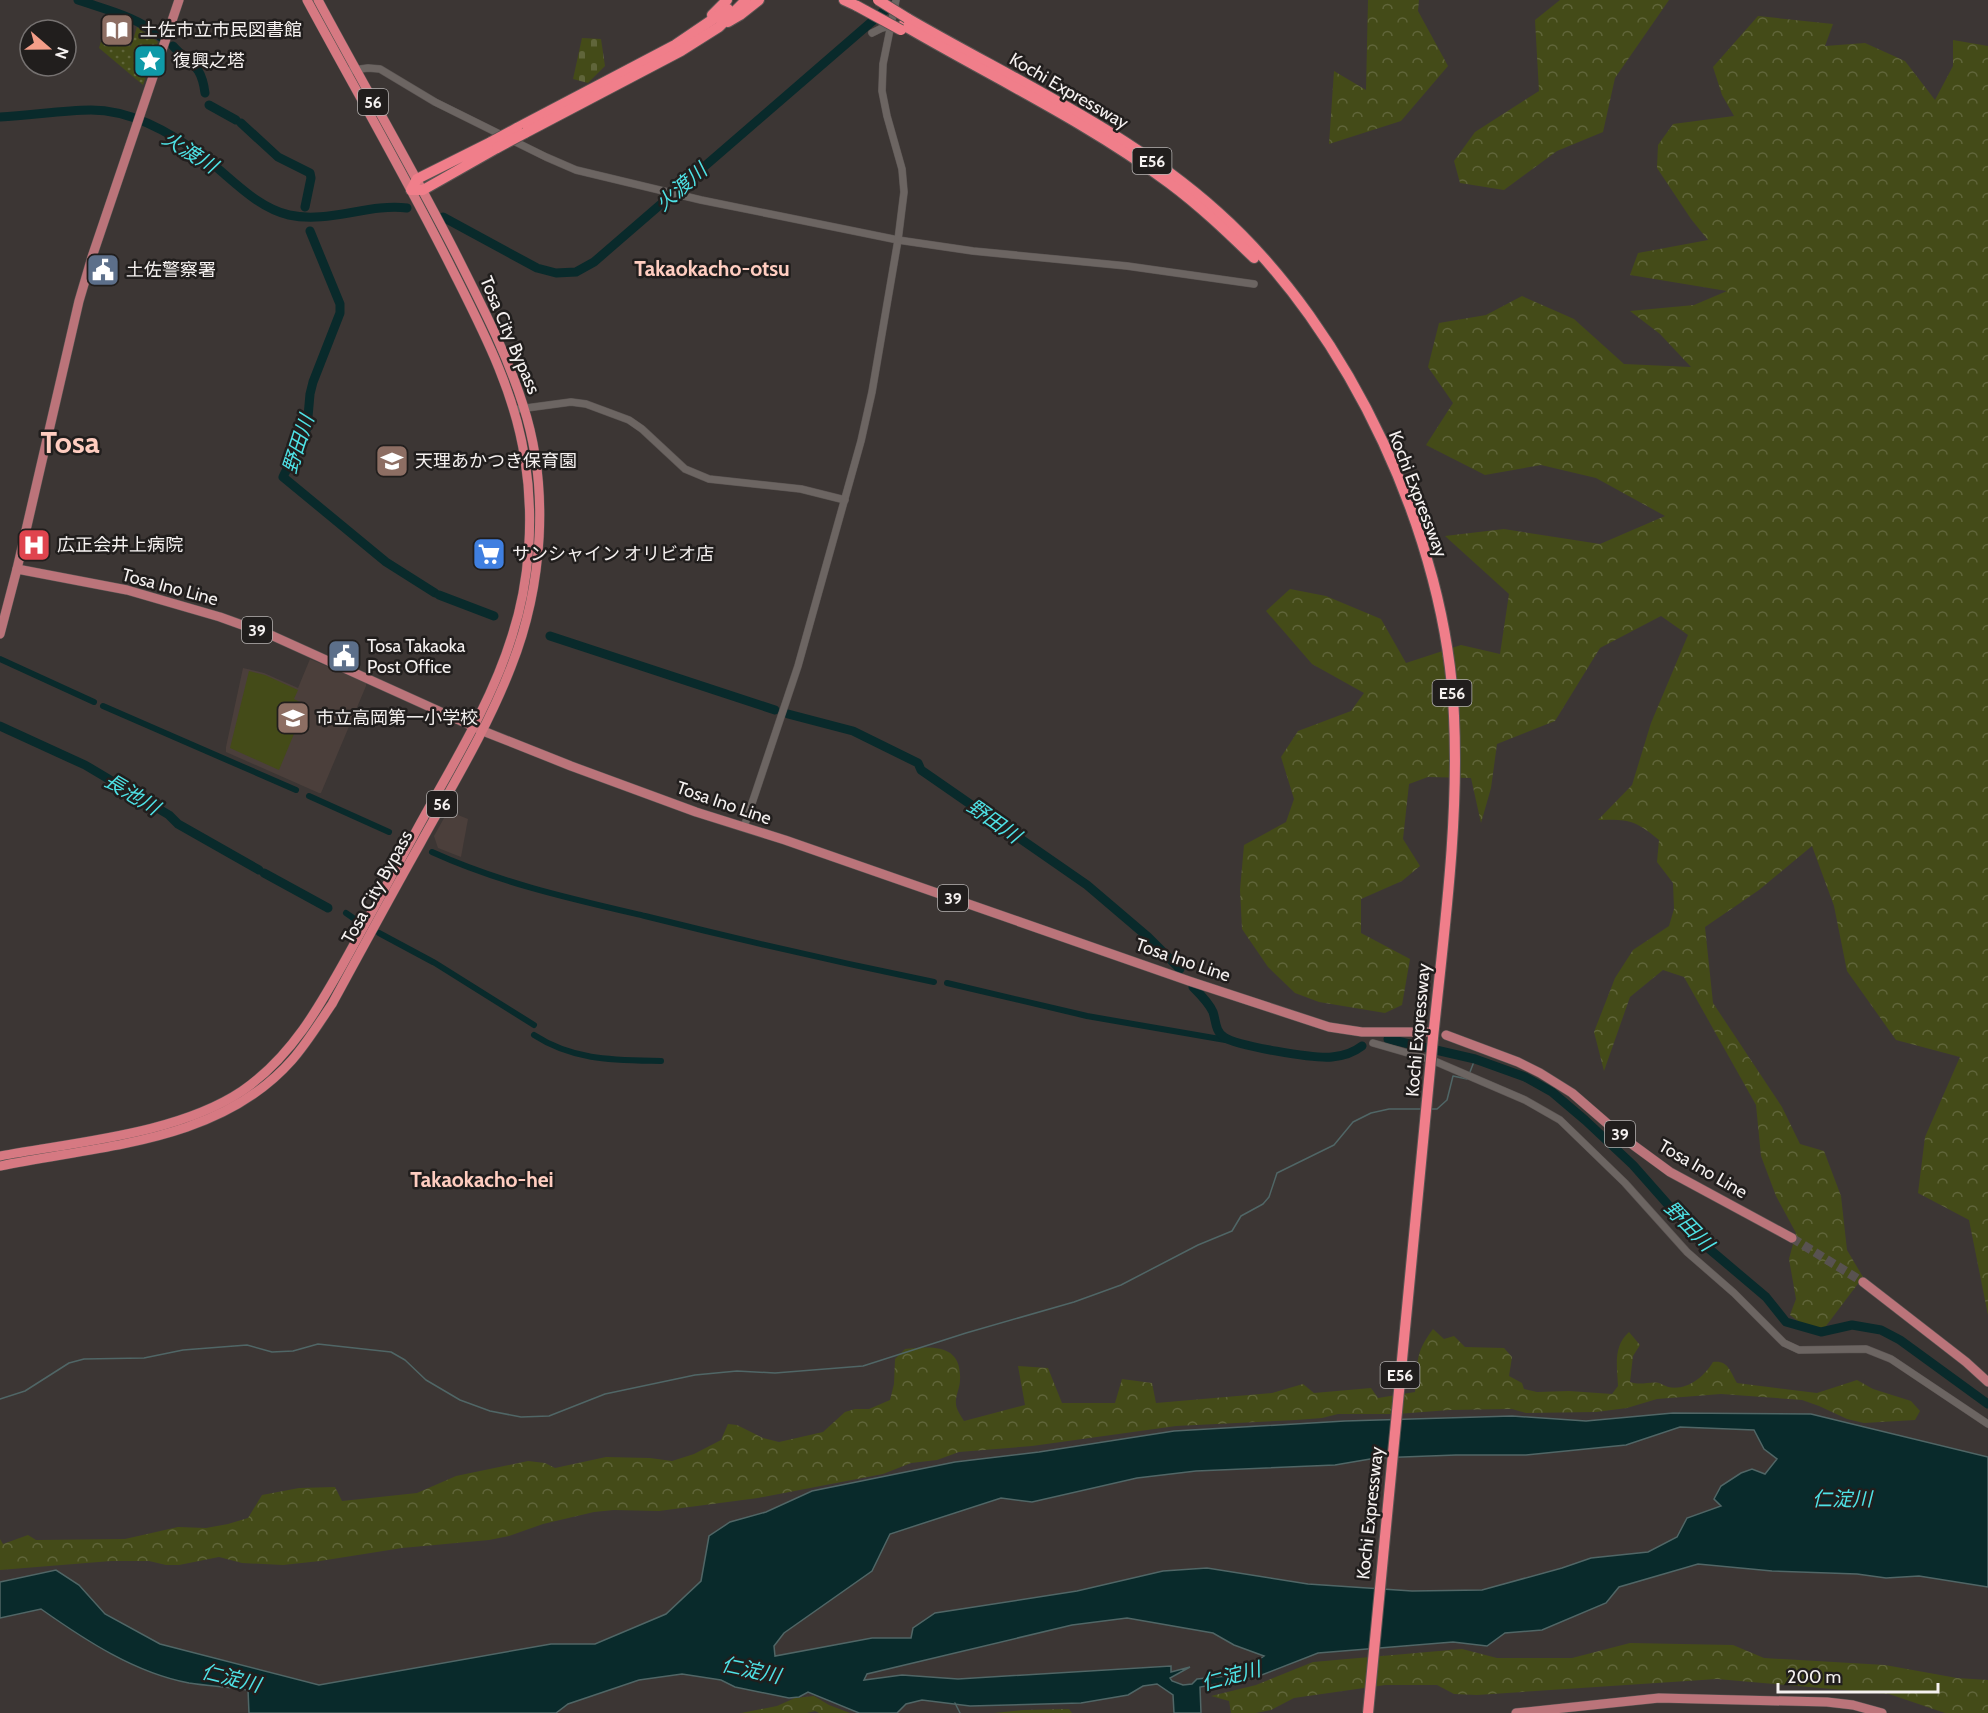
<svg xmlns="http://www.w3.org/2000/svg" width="1988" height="1713" font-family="Cabin,'Noto Sans JP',sans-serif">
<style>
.built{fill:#4b3f3b}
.green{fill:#444b18}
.forest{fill:url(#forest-crowns)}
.cemetery{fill:url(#cemetery-stones)}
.park{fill:url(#park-dots)}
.water{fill:#092a2b;stroke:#506666;stroke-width:1.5;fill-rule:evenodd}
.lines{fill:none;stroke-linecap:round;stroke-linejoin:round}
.stream{stroke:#506666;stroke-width:1.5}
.canal{stroke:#092a2b;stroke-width:6}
.river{stroke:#092a2b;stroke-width:9}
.primary-tunnel{stroke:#585250;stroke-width:9;stroke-dasharray:9 4.5;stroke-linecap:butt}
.tertiary-casing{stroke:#5a5452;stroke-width:8}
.primary-casing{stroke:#5a5452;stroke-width:10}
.trunk-casing{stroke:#5a5452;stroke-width:10}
.motorway-casing{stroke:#5a5452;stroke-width:12}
.tertiary{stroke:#6c6562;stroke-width:7}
.primary{stroke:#bb747a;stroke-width:9}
.trunk{stroke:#d67982;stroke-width:9}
.motorway{stroke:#f07e8a;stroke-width:10}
.motorway-bridge-casing{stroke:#5a5452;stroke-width:12;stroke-linecap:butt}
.motorway-bridge{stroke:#f07e8a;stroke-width:10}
.labels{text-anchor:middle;stroke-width:5;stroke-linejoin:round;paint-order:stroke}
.shield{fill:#211e1d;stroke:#b5b2b1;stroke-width:1.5}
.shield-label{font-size:16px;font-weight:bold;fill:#f5f1f0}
.poi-label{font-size:18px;fill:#f5f1f0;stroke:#211e1d;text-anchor:start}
.street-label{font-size:18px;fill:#f5f1f0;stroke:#211e1d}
.water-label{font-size:20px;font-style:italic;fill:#4ee2e6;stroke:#211e1d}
.quarter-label{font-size:21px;font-weight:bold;fill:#ffcdc0;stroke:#211e1d}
.town-label{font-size:30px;font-weight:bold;fill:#ffcdc0;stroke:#211e1d}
</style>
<defs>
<pattern id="forest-crowns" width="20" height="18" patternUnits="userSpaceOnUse" patternTransform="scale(1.5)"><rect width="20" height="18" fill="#444b18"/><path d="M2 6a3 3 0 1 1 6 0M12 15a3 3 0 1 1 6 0" fill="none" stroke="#60653a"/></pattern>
<pattern id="cemetery-stones" width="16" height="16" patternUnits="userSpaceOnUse" patternTransform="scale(1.5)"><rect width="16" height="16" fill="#444b18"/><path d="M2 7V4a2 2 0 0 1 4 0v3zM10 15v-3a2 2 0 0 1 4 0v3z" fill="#60653a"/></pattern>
<pattern id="park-dots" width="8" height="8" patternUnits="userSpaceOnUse" patternTransform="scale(1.5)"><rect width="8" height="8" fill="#444b18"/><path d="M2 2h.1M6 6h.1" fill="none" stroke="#60653a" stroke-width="1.8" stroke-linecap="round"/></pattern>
</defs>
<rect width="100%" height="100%" fill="#3c3634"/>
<!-- built -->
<g class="built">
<path d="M310 659 366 683V686L321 793H319L226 752V747L243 668 264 673 298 688Z"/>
<path d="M448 811 468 819 461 857 438 848 434 836Z"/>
</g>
<!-- green -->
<path class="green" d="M249 671 265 675 298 690 294 699 306 705 279 770 230 748Z"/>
<!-- forest -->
<g class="forest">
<path d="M1368 0H1419L1418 11 1448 66 1401 121 1329 144 1334 71 1366 90Z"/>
<path d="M1560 0H1669L1615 78 1603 132 1557 151 1504 190 1460 183 1454 161 1475 132 1539 91 1535 20Z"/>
<path d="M1758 16 1833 24 1825 46 1865 43 1905 61 1935 100 1953 66V40L1988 46V1315L1969 1220 1918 1193 1925 1137 1960 1057 1896 1040 1847 971 1834 906 1812 846 1759 890 1705 927 1713 1003 1782 1107 1800 1144 1824 1151 1841 1196 1847 1250 1863 1277 1823 1330 1807 1328 1790 1315 1796 1299 1789 1259 1796 1233 1776 1196 1761 1156 1756 1105 1684 977 1663 970 1630 997 1604 1071 1594 1032 1615 978 1633 950 1669 926 1674 909 1673 883 1657 862 1659 840C1635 820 1629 819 1598 820L1632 785 1651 723 1688 635 1661 616 1600 648 1555 721 1497 744 1491 788 1481 823 1471 778 1428 777 1409 784 1403 839 1420 866 1402 881 1361 899V933L1410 959 1402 1005 1385 1013 1319 1002 1295 993 1268 967 1242 929 1240 890 1244 845 1286 822 1294 799 1281 757 1298 731 1351 711 1364 693 1312 664 1266 611 1290 589 1326 596 1381 619 1406 663 1461 645 1500 654 1509 594 1445 536 1504 529 1600 544 1665 516 1596 478 1541 465 1485 475 1426 445 1453 403 1428 367 1439 323 1486 315 1522 296 1574 319 1624 364 1691 367 1660 334 1630 311 1694 305 1727 291 1630 275 1638 253 1708 240 1691 219 1657 168 1658 145 1673 124 1734 116 1722 95 1713 67Z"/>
<path d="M1433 1329 1444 1339 1454 1336 1465 1347 1504 1348 1512 1357 1509 1376 1522 1383 1524 1389 1537 1392 1569 1391 1612 1394 1618 1386C1617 1366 1613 1346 1629 1332L1640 1345 1633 1356 1630 1382C1642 1386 1649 1381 1659 1383 1662 1384 1665 1386 1668 1387 1687 1391 1704 1377 1713 1362 1728 1360 1730 1371 1737 1383L1817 1393 1857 1380 1873 1389 1911 1401 1920 1411 1915 1420 1864 1423 1847 1419 1819 1406 1802 1400 1721 1394 1657 1399 1627 1408 1596 1412 1526 1413 1512 1409 1449 1410 1397 1414H1338L1322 1418 1296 1420 1176 1426 1032 1446 959 1452 937 1460 911 1463 883 1474 758 1498 659 1511 614 1510 594 1512 543 1524 509 1536 489 1540 402 1548 320 1561 283 1565 242 1563 219 1557 179 1565H166L149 1561H111L0 1570V1539L3 1544 28 1535 36 1540 125 1539 178 1527 206 1528 228 1524 248 1518 262 1495 299 1488 335 1487 342 1501 417 1493 456 1476 528 1461 545 1463 555 1468 606 1457 650 1458 672 1461 694 1454 721 1440 728 1424 737 1425 763 1438 779 1442 823 1432 845 1412 855 1409H869L890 1400 894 1384 895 1359 905 1349C933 1346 962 1344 960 1380 960 1388 955 1396 956 1404 956 1409 961 1416 964 1421L1025 1405 1018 1366 1048 1368 1062 1403H1115L1122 1379 1152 1383 1156 1403 1272 1393 1303 1384 1314 1393 1371 1388 1378 1398 1415 1392C1419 1362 1413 1356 1433 1329Z"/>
<path d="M1630 1643 1733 1645 1764 1658 1885 1665 1957 1678 1988 1680V1713H1945L1889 1694 1717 1679 1477 1695 1454 1694 1437 1685H1385L1294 1698 1271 1710 1256 1713H1231L1229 1701 1211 1696 1256 1685 1313 1662 1462 1649 1497 1658H1572Z"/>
<path d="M814 1696 829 1705 850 1713H819L815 1711 807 1713H741L777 1706 795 1698Z"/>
<path d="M1069 1709 1072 1713H994L1023 1710Z"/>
</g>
<!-- cemetery -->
<path class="cemetery" d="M582 38 601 39 605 66 588 83 573 79Z"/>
<!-- park -->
<path class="park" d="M137 27 158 42 143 85 99 48 102 38 131 46Z"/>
<!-- water -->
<path class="water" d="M1673 1413 1811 1414 1988 1457V1587L1919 1576 1886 1578 1857 1574 1772 1571 1698 1564 1619 1587 1606 1603 1542 1630 1505 1633 1487 1646 1453 1642 1318 1653 1259 1676 1200 1687 1201 1713H1174L1173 1695 1157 1684 1143 1686 1128 1695 1081 1703 970 1706 922 1700 906 1704 897 1713H859L808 1692 799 1697 789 1698 735 1687 721 1680 682 1674 639 1680 568 1704 556 1713H249L248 1690C229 1687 208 1686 189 1683 135 1673 85 1640 41 1609L0 1618V1582L56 1570 79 1585 105 1614 160 1644 319 1685 551 1644H595L666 1614 701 1581 709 1536 730 1522 766 1512 812 1491 955 1462 1039 1452 1174 1431 1345 1421 1512 1416 1586 1421ZM1680 1427 1754 1430 1764 1449 1777 1459 1765 1474 1752 1469 1741 1473 1721 1486 1714 1499 1721 1506 1687 1518 1677 1537 1648 1552 1591 1558 1562 1568 1482 1590 1412 1591 1308 1584 1207 1568 1163 1571 1077 1591 935 1613 913 1628 911 1638H872L775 1656 774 1646 784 1633 872 1571 890 1534 1001 1498 1032 1502 1137 1478 1196 1471 1335 1465 1376 1458 1456 1455H1526L1626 1445ZM1127 1618 1213 1633 1234 1645 1264 1656 1237 1675 1197 1679 1192 1684 1183 1685 1172 1681 1170 1678 1190 1667 1171 1672V1666L958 1679 902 1675 864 1680 867 1674 1072 1625Z"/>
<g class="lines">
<!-- stream -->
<g class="stream">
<path d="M1470 1072 1475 1059"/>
<path d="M1431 1109H1437L1447 1100 1453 1076 1467 1079"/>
<path d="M0 1399 25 1391 69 1363 84 1359 144 1358 183 1350 247 1345 272 1352 293 1351 318 1344 391 1352 405 1360 426 1380 460 1400 490 1411 521 1417 549 1416 605 1394 695 1375 737 1371 775 1373 863 1366 966 1333 1074 1302 1121 1285 1198 1245 1232 1231 1241 1216 1263 1204 1269 1197 1277 1173 1334 1145 1353 1122 1371 1113 1389 1109H1420"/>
<path d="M955 1703 960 1713"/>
</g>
<!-- canal -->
<g class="canal">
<path d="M0 659 94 702"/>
<path d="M103 706 296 790"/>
<path d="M309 796 389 832"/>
<path d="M432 852C500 883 572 899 645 916 741 940 837 962 934 982"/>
<path d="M346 913 356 920"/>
<path d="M379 933 433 962"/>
<path d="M435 963 534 1025"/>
<path d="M947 983 1087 1016 1237 1042"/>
<path d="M534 1035C574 1061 615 1060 661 1061"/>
</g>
<!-- river -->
<g class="river">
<path d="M78 0C107 10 138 17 161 37"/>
<path d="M173 46C191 66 201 63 205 93"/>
<path d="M209 105 236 120"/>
<path d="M0 117C30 116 61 110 91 110 135 110 177 136 210 162 234 181 258 208 289 215 328 224 369 203 407 208"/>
<path d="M241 123 278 157 310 173 311 178 305 207"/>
<path d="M443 217 537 268 556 273 576 272 594 262 891 5"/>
<path d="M310 231 340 304V313L313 382 310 394 307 428 283 477 386 562 435 593"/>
<path d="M439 595 494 616"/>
<path d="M550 636 775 710"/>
<path d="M788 714 853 731 918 763 921 770 1087 885 1148 937 1180 969"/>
<path d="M0 726 85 765 169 815 178 824 259 870"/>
<path d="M264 873 328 908"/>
<path d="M1193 987C1200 994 1209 1003 1213 1012 1216 1021 1215 1031 1224 1037 1236 1046 1316 1059 1332 1057 1343 1056 1353 1053 1362 1046"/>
<path d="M1388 1039 1475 1059 1525 1077 1552 1092 1585 1120 1633 1165 1701 1242 1766 1297 1786 1322 1821 1332 1852 1325 1881 1330 1900 1340 1988 1404"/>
</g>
<!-- primary-tunnel -->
<path class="primary-tunnel" d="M1792 1238 1863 1282"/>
<!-- tertiary casing -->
<g class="tertiary-casing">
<g id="tertiary">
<path d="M872 33 882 28 890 26"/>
<path d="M346 71 368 68 380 69 435 102 546 157 576 170 701 200 898 240 973 251 1127 266 1254 284"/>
<path d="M519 409 571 402 586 404 629 420 642 429 685 469 709 479 801 489 845 500"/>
<path d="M744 827 798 666 861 441 872 392 898 240 904 192 902 169 887 116 882 91 883 64 896 0"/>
<path d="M1373 1043 1432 1060 1525 1100 1560 1120 1625 1183 1687 1252 1734 1293 1784 1343 1799 1350 1866 1349 1891 1359 1988 1424"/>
</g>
</g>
<!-- primary casing -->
<g class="primary-casing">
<g id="primary">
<path d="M17 569 127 590 220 617 273 636 483 731 571 766 696 812 785 840 1189 981 1329 1027 1362 1032H1429"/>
<path d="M0 634 17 569 79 301 92 257 179 0"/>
<path d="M1446 1035 1518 1062 1540 1073 1572 1093 1625 1139 1670 1172 1792 1238"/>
<path d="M1863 1282 1966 1362 1988 1382"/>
<path d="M1516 1713 1659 1698 1827 1702 1853 1705 1882 1713"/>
</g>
</g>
<!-- trunk casing -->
<g class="trunk-casing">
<g id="trunk">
<path d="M0 1156C75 1142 178 1134 242 1091 297 1053 325 996 357 939 376 904 395 870 414 835 449 770 490 707 512 636 530 581 534 517 525 460 515 391 482 329 451 267 406 177 355 89 307 0"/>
<path d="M0 1166C101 1145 219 1143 292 1060 307 1043 319 1023 332 1004 361 951 390 897 420 844 452 786 487 729 511 667 543 586 550 488 523 405 507 354 482 306 458 258 414 171 364 86 318 0"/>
</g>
</g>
<!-- motorway casing -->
<g class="motorway-casing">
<g id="motorway">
<path d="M844 0 857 6"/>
<path d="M712 15 727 0"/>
<path d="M907 18C1012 79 1127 130 1218 212 1350 330 1447 539 1454 716 1459 823 1444 931 1433 1038"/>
<path d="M728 22 740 15 759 0"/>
<path d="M903 25C992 77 1087 122 1169 183 1200 206 1227 232 1254 258"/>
<path d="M517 128 675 45 728 9"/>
<path d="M525 133 681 51 719 27 746 0"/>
<path d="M491 142 417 179 411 190H423L497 148"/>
</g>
</g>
<!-- tertiary -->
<use href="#tertiary" class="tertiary"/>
<!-- primary -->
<use href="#primary" class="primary"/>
<!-- trunk -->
<use href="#trunk" class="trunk"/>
<!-- motorway -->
<use href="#motorway" class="motorway"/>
<!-- motorway-bridge casing -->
<g class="motorway-bridge-casing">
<g id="motorway-bridge">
<path d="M878 0 907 18"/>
<path d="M857 6 901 30"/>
<path d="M491 142 517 128"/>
<path d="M497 148 525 133"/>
<path d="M1368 1713 1433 1038"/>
</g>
</g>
<!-- motorway-bridge -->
<use href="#motorway-bridge" class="motorway-bridge"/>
</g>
<!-- icons -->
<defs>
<g id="library-square" transform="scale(1.725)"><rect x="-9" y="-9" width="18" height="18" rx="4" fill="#8d6e63" stroke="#211e1d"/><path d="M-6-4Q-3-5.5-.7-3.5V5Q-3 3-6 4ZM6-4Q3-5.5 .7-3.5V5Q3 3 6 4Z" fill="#fff"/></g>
<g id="sight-square" transform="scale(1.725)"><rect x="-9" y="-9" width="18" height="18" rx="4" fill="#0f9aa8" stroke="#211e1d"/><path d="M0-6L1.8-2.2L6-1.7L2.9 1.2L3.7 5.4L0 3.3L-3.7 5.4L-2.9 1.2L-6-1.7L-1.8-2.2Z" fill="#fff"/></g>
<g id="civic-square" transform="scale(1.725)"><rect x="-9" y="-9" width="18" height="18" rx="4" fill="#5c6f8a" stroke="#211e1d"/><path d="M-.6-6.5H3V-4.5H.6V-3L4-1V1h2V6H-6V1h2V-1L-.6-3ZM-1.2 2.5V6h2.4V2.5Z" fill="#fff"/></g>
<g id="school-square" transform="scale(1.725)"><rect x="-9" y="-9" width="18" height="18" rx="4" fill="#8d6e63" stroke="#211e1d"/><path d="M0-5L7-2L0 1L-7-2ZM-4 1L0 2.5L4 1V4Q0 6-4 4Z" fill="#fff"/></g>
<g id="hospital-square" transform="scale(1.725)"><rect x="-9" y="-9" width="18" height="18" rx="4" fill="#e0444e" stroke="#211e1d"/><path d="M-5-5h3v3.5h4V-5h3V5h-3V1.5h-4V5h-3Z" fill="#fff"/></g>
<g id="supermarket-square" transform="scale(1.725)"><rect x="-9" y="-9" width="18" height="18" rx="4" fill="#3f7fe0" stroke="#211e1d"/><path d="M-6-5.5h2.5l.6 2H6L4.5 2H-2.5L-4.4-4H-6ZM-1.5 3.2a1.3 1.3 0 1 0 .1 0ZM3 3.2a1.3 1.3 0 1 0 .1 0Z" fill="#fff"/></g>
</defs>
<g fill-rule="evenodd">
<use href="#library-square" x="117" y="30"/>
<use href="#sight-square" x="150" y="61"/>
<use href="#civic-square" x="103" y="270"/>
<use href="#school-square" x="392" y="461"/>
<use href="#hospital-square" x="34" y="545"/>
<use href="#supermarket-square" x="489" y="554"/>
<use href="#civic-square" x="344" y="656"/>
<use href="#school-square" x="293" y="718"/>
</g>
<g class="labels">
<!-- shield labels -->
<g class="shield">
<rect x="358" y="89" width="30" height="26" rx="4.5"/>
<rect x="1132.5" y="148" width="39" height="26" rx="4.5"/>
<rect x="242" y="617" width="30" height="26" rx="4.5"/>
<rect x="1432.5" y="680" width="39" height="26" rx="4.5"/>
<rect x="427" y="791" width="30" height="26" rx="4.5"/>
<rect x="938" y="885" width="30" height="26" rx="4.5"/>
<rect x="1605" y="1121" width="30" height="26" rx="4.5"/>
<rect x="1380.5" y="1362" width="39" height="26" rx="4.5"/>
</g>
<g class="shield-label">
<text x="373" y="108">56</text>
<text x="1152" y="167">E56</text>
<text x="257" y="636">39</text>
<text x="1452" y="699">E56</text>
<text x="442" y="810">56</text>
<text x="953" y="904">39</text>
<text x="1620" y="1140">39</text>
<text x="1400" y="1381">E56</text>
</g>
<!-- poi labels -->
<g class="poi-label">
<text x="140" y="36">土佐市立市民図書館</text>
<text x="173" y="67">復興之塔</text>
<text x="126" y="276">土佐警察署</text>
<text x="415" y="467">天理あかつき保育園</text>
<text x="57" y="551">広正会井上病院</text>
<text x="512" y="560">サンシャイン オリビオ店</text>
<text x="367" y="652">Tosa Takaoka<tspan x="367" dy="21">Post Office</tspan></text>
<text x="316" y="724">市立高岡第一小学校</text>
</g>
<!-- street labels -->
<g class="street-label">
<text transform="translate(1069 91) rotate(30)" y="6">Kochi Expressway</text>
<text transform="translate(510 335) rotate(67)" y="6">Tosa City Bypass</text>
<text transform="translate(1418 494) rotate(69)" y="6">Kochi Expressway</text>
<text transform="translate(170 587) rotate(15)" y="6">Tosa Ino Line</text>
<text transform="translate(724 803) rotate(19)" y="6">Tosa Ino Line</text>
<text transform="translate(377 887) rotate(-61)" y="6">Tosa City Bypass</text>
<text transform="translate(1183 960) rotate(19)" y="6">Tosa Ino Line</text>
<text transform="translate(1418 1030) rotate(-85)" y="6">Kochi Expressway</text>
<text transform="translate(1703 1169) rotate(30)" y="6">Tosa Ino Line</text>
<text transform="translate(1370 1513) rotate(-84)" y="6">Kochi Expressway</text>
</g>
<!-- water labels -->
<g class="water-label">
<text transform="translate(190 152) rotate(32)" y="7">火渡川</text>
<text transform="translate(681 187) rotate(-41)" y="7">火渡川</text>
<text transform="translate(298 444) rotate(-72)" y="7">野田川</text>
<text transform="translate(132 794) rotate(31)" y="7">長池川</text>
<text transform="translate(994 821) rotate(35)" y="7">野田川</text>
<text transform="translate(1689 1226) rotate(46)" y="7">野田川</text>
<text x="1842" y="1506">仁淀川</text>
<text transform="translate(751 1670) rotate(12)" y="7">仁淀川</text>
<text transform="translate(1231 1676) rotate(-15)" y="7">仁淀川</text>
<text transform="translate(231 1678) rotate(14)" y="7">仁淀川</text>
</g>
<!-- quarter labels -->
<g class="quarter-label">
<text x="712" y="276">Takaokacho-otsu</text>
<text x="482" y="1187">Takaokacho-hei</text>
</g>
<!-- town labels -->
<g class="town-label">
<text x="70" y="453">Tosa</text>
</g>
</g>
<!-- north arrow -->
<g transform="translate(48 48) rotate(110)"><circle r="28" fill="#211e1d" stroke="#767271" stroke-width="1.5"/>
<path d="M0-4.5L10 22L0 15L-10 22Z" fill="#f49e89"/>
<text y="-9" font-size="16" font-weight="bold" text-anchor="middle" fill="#f5f1f0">N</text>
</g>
<!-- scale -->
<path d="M1778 1683v9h160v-9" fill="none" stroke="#f5f1f0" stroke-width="3"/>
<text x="1787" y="1683" font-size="18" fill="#f5f1f0" stroke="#211e1d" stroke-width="4.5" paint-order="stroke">200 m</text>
</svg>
